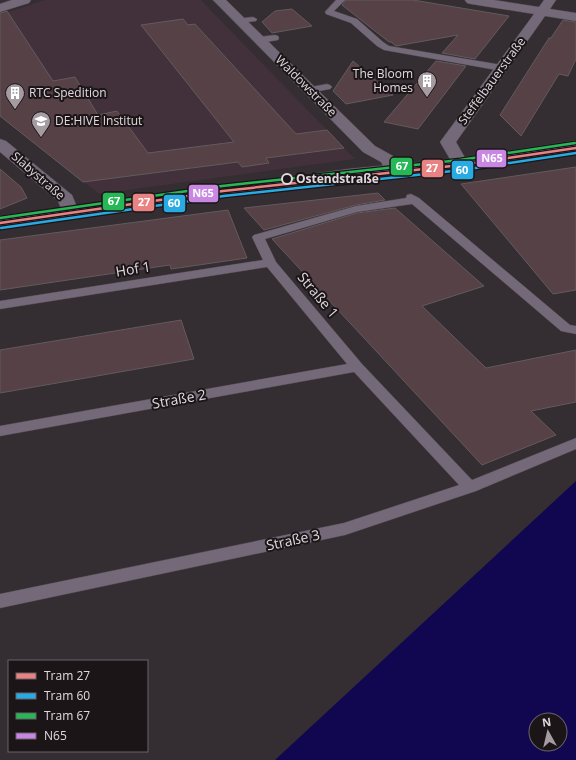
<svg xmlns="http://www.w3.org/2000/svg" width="576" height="760" font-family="'Open Sans',sans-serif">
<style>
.built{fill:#42303b}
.water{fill:#110750;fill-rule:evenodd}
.building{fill:#564146;stroke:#625b5d}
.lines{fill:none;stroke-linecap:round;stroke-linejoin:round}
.service-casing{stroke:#4f494d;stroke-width:1}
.minor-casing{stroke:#4f494d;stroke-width:1}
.tertiary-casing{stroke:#4f494d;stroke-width:1}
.service{fill:#736978;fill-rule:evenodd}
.minor{fill:#736978;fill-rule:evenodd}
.tertiary{fill:#736978;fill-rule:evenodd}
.bus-1-casing{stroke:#1b1518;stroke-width:5}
.bus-1{stroke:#c787e3;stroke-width:2.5}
.tram-1-casing{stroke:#1b1518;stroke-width:5}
.tram-2-casing{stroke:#1b1518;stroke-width:5}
.tram-3-casing{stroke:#1b1518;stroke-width:5}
.tram-1{stroke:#e98383;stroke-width:2.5}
.tram-2{stroke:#28aae3;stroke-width:2.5}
.tram-3{stroke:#26b857;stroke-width:2.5}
.stop-dot{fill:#1b1518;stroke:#e0d8dd;stroke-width:2}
.labels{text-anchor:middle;stroke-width:4;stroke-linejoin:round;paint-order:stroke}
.far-poi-label{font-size:12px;fill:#e0d8dd;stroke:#1b1518;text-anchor:start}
.far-street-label{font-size:12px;fill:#e0d8dd;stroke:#1b1518}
.far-stop-label{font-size:12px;font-weight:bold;fill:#e0d8dd;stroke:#1b1518;text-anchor:start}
.street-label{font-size:14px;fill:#e0d8dd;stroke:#1b1518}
.line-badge{stroke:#1b1518;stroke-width:1.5}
.badge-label{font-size:11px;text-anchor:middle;font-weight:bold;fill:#fff}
</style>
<rect width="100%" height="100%" fill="#342d31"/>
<!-- built -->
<path class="built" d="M45 0H201L355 159 99 194 0 116V15Z"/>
<!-- water -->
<path class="water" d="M576 481V760H275ZM536 720H560V744H536Z"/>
<!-- building -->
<g class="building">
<path d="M346 0H413L509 16 475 59 442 53 458 35 396 46 391 42H389L342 5Z"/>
<path d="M292 9 312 26 272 33 262 22 275 11Z"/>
<path d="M7 11 53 81 75 77 98 115 117 111 148 153 234 142 141 25 183 19 188 25 195 24 296 134 327 130 344 148 266 158 269 163 242 167 238 162 83 182 0 116V13Z"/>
<path d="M563 20 576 22V59L568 76 559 74 521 136 500 115 549 38H551Z"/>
<path d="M353 61 393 95 346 104 333 91Z"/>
<path d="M436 61 466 66 418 129 384 122Z"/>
<path d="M576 167V290L553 294 461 184Z"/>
<path d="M0 169 21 187 27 198 0 209Z"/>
<path d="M378 193 385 200 356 205 264 230 244 208Z"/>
<path d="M395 208 484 286 422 306 486 368 576 350V402L531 411 556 435 482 465 272 239 357 213Z"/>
<path d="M228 210 247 258 171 269 170 265 0 290V240Z"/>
<path d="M181 320 194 359 0 393V350Z"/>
</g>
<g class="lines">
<!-- service casing -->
<g class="service-casing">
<g id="service">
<path d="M336 0H345L334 11 357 19 383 42 389 46 502 65 506 68 502 71 384 50 377 46 351 23 326 14 325 12Z"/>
<path d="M253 17 257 19 256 21 240 23 236 21 237 19Z"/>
<path d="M275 35 278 36 279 38 278 40 260 43 256 40 260 37Z"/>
<path d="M327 84 330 85 332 87 330 89 309 93 304 90 306 88Z"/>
<path d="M411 194 419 198 570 325 576 326V334L561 331 412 204 357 212 265 239 276 262 362 364 472 480 576 438V449L476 491 345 535 0 608V594L344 523 459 485 354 372 0 436V426L347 364 267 267 0 309V301L263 260 252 237 254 235 356 206 406 198 407 195Z"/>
</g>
</g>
<!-- minor casing -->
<g class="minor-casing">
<g id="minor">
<path d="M12 0H31L29 3 0 12V4Z"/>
<path d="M213 0H226L375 146 393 156 401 169 399 173 393 174 387 173 381 162 363 152Z"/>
<path d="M465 0H494L539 7 544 0H556L550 9 576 13V21L545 16 456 142 468 163 466 166 460 168 454 166 440 142 534 14 471 4 467 3Z"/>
<path d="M0 139 6 141 72 195 79 212 76 216 70 217 64 216 58 201 0 152Z"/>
</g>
</g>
<!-- tertiary casing -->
<g class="tertiary-casing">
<path id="tertiary" d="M576 141V151L460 168 348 179 0 226V216L348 169 460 158Z"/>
</g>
<!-- service -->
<use href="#service" class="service"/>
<!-- minor -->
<use href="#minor" class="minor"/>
<!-- tertiary -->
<use href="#tertiary" class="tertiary"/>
<!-- bus-1 casing -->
<g class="bus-1-casing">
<path id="bus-1" d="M0 221 348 174 460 163 576 146"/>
</g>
<!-- bus-1 -->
<use href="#bus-1" class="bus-1"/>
<!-- tram-1 casing -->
<g class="tram-1-casing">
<path id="tram-1" d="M0 223 223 191 461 165 576 148"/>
</g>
<!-- tram-2 casing -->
<g class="tram-2-casing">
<path id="tram-2" d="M1 228 224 196 462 170 576 153"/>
</g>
<!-- tram-3 casing -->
<g class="tram-3-casing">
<path id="tram-3" d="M0 218 222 186 460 160 575 143"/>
</g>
<!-- tram-1 -->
<use href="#tram-1" class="tram-1"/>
<!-- tram-2 -->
<use href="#tram-2" class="tram-2"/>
<!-- tram-3 -->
<use href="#tram-3" class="tram-3"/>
</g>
<!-- icons -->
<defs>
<g id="building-pin" transform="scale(1)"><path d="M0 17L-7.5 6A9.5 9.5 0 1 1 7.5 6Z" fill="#a49ca1" stroke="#1b1518"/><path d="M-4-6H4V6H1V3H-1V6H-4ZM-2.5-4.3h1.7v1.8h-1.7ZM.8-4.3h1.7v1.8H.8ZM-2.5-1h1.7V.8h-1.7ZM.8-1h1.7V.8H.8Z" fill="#fff"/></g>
<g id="university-pin" transform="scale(1)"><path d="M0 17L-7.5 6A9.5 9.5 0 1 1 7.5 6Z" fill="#a49ca1" stroke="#1b1518"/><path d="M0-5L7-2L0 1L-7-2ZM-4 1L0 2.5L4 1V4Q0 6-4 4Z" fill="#fff"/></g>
</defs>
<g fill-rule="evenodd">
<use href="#building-pin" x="427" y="81"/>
<use href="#building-pin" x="15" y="93"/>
<use href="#university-pin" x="41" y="121"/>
</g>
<!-- markers -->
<circle class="stop-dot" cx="287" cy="179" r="5"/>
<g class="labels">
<!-- far-poi labels -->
<g class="far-poi-label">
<text x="413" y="78" text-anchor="end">The Bloom<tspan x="413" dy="14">Homes</tspan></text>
<text x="29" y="97">RTC Spedition</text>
<text x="55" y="125">DE:HIVE Institut</text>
</g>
<!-- far-street labels -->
<g class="far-street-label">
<text transform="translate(492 81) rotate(-54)" y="4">Steffelbauerstraße</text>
<text transform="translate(306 86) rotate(45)" y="4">Waldowstraße</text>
<text transform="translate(38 176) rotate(41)" y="4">Slabystraße</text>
</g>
<!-- far-stop labels -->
<g class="far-stop-label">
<text x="296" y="183">Ostendstraße</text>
</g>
<!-- street labels -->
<g class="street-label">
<text transform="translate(133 269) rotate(-9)" y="5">Hof 1</text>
<text transform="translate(318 295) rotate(50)" y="5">Straße 1</text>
<text transform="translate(179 399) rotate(-10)" y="5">Straße 2</text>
<text transform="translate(293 540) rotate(-12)" y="5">Straße 3</text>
</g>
</g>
<g class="line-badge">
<rect x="476" y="149" width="31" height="19" rx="4" fill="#c787e3"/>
<rect x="390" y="157" width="23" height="19" rx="4" fill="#26b857"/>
<rect x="421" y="159" width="23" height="19" rx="4" fill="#e98383"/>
<rect x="451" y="160" width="23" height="20" rx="4" fill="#28aae3"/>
<rect x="188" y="184" width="31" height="19" rx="4" fill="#c787e3"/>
<rect x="102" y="192" width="23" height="19" rx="4" fill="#26b857"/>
<rect x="132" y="193" width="23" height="19" rx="4" fill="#e98383"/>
<rect x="163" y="194" width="23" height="19" rx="4" fill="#28aae3"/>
</g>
<g class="badge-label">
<text x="492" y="162">N65</text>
<text x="402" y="170">67</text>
<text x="432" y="172">27</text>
<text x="462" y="174">60</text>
<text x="203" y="197">N65</text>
<text x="114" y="205">67</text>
<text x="144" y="206">27</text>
<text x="174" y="207">60</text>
</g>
<!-- legend -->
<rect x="8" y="660" width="140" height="92" fill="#1b1518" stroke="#6a6367"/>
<rect x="16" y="673" width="20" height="6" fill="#e98383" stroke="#6a6367"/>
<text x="44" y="680" font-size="12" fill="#e0d8dd">Tram 27</text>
<rect x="16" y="693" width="20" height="6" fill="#28aae3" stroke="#6a6367"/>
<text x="44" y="700" font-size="12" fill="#e0d8dd">Tram 60</text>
<rect x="16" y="713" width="20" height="6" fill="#26b857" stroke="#6a6367"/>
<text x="44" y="720" font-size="12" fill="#e0d8dd">Tram 67</text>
<rect x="16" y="733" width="20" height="6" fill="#c787e3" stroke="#6a6367"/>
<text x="44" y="740" font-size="12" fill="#e0d8dd">N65</text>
<!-- north arrow -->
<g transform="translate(548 732) rotate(352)"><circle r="19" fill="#1b1518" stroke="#6a6367"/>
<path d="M0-3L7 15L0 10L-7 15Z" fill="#a49ca1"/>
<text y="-6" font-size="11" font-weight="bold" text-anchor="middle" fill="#e0d8dd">N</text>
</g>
</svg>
